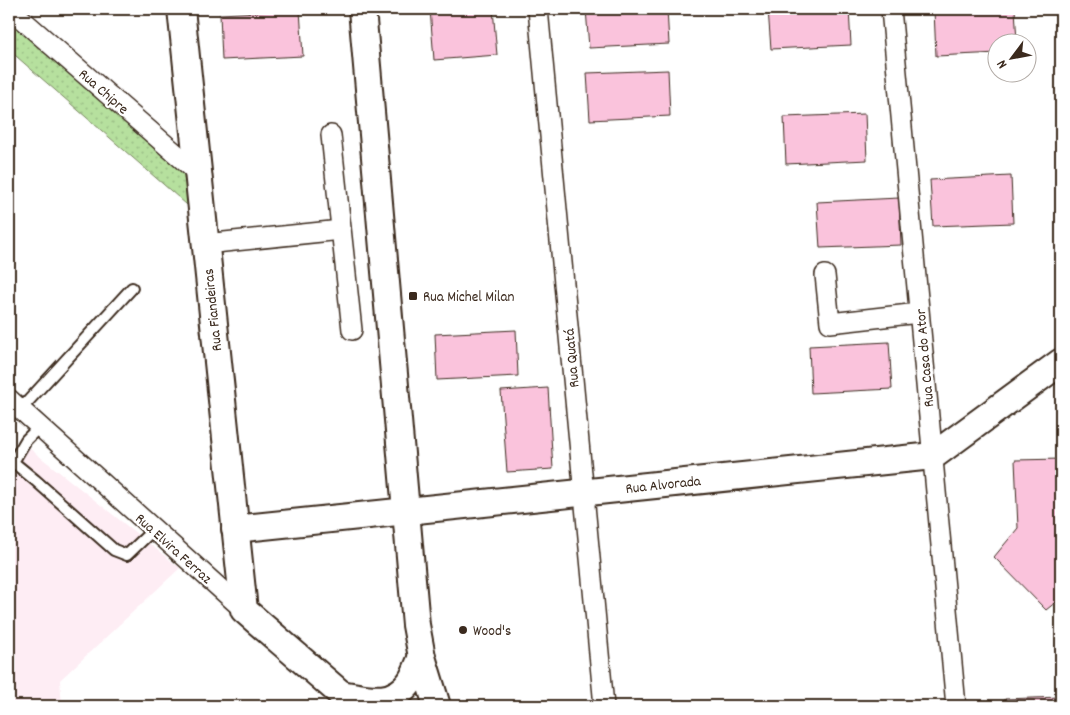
<svg xmlns="http://www.w3.org/2000/svg" width="1070" height="715" font-family="Dekko,sans-serif">
<style>
.built{fill:#feedf4}
.grass{fill:url(#grass-dots);stroke:#78855e}
.building{fill:#fac3dc;stroke:#3b2a1e}
.lines{fill:none;stroke-linecap:round;stroke-linejoin:round}
.lane-casing{stroke:#3b2a1e;stroke-width:14}
.street-casing{stroke:#3b2a1e;stroke-width:22}
.secondary-casing{stroke:#3b2a1e;stroke-width:30}
.lane{stroke:#fff;stroke-width:10}
.street{stroke:#fff;stroke-width:19}
.secondary{stroke:#fff;stroke-width:26}
.poi-dot{fill:#3b2a1e;stroke:#fff;stroke-width:2}
.labels{text-anchor:middle;stroke-width:4.5;stroke-linejoin:round;paint-order:stroke}
.street-label{font-size:15px;fill:#3b2a1e;stroke:#fff}
.poi-label{font-size:15px;fill:#3b2a1e;stroke:#fff;text-anchor:start}
</style>
<defs>
<pattern id="grass-dots" width="8" height="8" patternUnits="userSpaceOnUse" patternTransform="scale(1.25)"><rect width="8" height="8" fill="#b6e09e"/><path d="M2 2h.1M6 6h.1" fill="none" stroke="#9dc088" stroke-width="1.8" stroke-linecap="round"/></pattern>
</defs>
<rect width="100%" height="100%" fill="#fff"/>
<filter id="ink" filterUnits="userSpaceOnUse"><feTurbulence type="fractalNoise" baseFrequency=".02" numOctaves="2"/><feDisplacementMap in="SourceGraphic" scale="10" xChannelSelector="R" yChannelSelector="G"/><feConvolveMatrix kernelMatrix="1 2 1 2 8 2 1 2 1" color-interpolation-filters="sRGB"/></filter>
<g filter="url(#ink)">
<!-- built -->
<path class="built" d="M24 444 180 568 60 680 62 706H9V459Z"/>
<!-- grass -->
<path class="grass" d="M9 19 188 176 194 211 9 50Z"/>
<!-- building -->
<g class="building">
<path d="M430 9H493L497 55 434 60Z"/>
<path d="M586 9H667L669 44 589 48Z"/>
<path d="M768 9H849L851 45 771 49Z"/>
<path d="M950 9H1015L1017 42H998V53L936 56 934 10Z"/>
<path d="M300 10 303 56 222 60 220 14Z"/>
<path d="M668 70 670 116 590 120 587 73Z"/>
<path d="M865 114 867 160 786 164 784 117Z"/>
<path d="M1011 176 1013 223 933 226 930 180Z"/>
<path d="M899 198 901 245 820 248 817 202Z"/>
<path d="M516 330 518 376 437 380 435 334Z"/>
<path d="M889 342 892 389 811 393 809 346Z"/>
<path d="M548 388 553 469 507 472 501 391Z"/>
<path d="M1061 459V598L1046 610 994 557 1018 528 1015 460Z"/>
<path d="M1061 697V706H1005V699Z"/>
</g>
<g class="lines">
<!-- lane casing -->
<g class="lane-casing">
<g id="lane">
<path d="M20 410 132 288"/>
<path d="M39 427 26 440 13 462 35 480 114 550 127 555 154 529"/>
</g>
</g>
<!-- street casing -->
<g class="street-casing">
<g id="street">
<path d="M10 9 198 173"/>
<path d="M538 9 604 706"/>
<path d="M891 9 956 706"/>
<path d="M331 135 352 330"/>
<path d="M205 244 341 230"/>
<path d="M825 275 830 323 919 313"/>
<path d="M9 399 244 610"/>
</g>
</g>
<!-- secondary casing -->
<g class="secondary-casing">
<g id="secondary">
<path d="M181 9 244 610 355 706"/>
<path d="M362 9 416 625 422 657 437 706"/>
<path d="M235 529 933 456 1061 362"/>
<path d="M341 694C366 698 392 707 410 682 415 675 418 665 422 657"/>
</g>
</g>
<!-- lane -->
<use href="#lane" class="lane"/>
<!-- street -->
<use href="#street" class="street"/>
<!-- secondary -->
<use href="#secondary" class="secondary"/>
</g>
</g>
<!-- markers -->
<g class="poi-dot">
<rect x="408" y="291" width="10" height="10" rx="2.5"/>
<circle cx="463" cy="630" r="5"/>
</g>
<g class="labels">
<!-- street labels -->
<g class="street-label">
<text transform="translate(104 91) rotate(41)" y="5">Rua Chipre</text>
<text transform="translate(212 310) rotate(-96)" y="5">Rua Fiandeiras</text>
<text transform="translate(571 358) rotate(-95)" y="5">Rua Quatá</text>
<text transform="translate(924 358) rotate(-95)" y="5">Rua Casa do Ator</text>
<text transform="translate(663 484) rotate(-6)" y="5">Rua Alvorada</text>
<text transform="translate(174 548) rotate(42)" y="5">Rua Elvira Ferraz</text>
</g>
<!-- poi labels -->
<g class="poi-label">
<text x="423" y="301">Rua Michel Milan</text>
<text x="473" y="635">Wood's</text>
</g>
</g>
<!-- margin -->
<rect width="1070" height="715" fill="none" stroke="#fff" stroke-width="30"/>
<rect x="15" y="15" width="1040" height="685" fill="none" stroke="#3b2a1e" stroke-width="2" filter="url(#ink)"/>
<!-- north arrow -->
<g transform="translate(1012 58) rotate(238)"><circle r="24" fill="#ffffff" stroke="#b1aaa5"/>
<path d="M0-4L9 19L0 12L-9 19Z" fill="#3b2a1e"/>
<text y="-8" font-size="14" font-weight="bold" text-anchor="middle" fill="#3b2a1e">N</text>
</g>
</svg>
